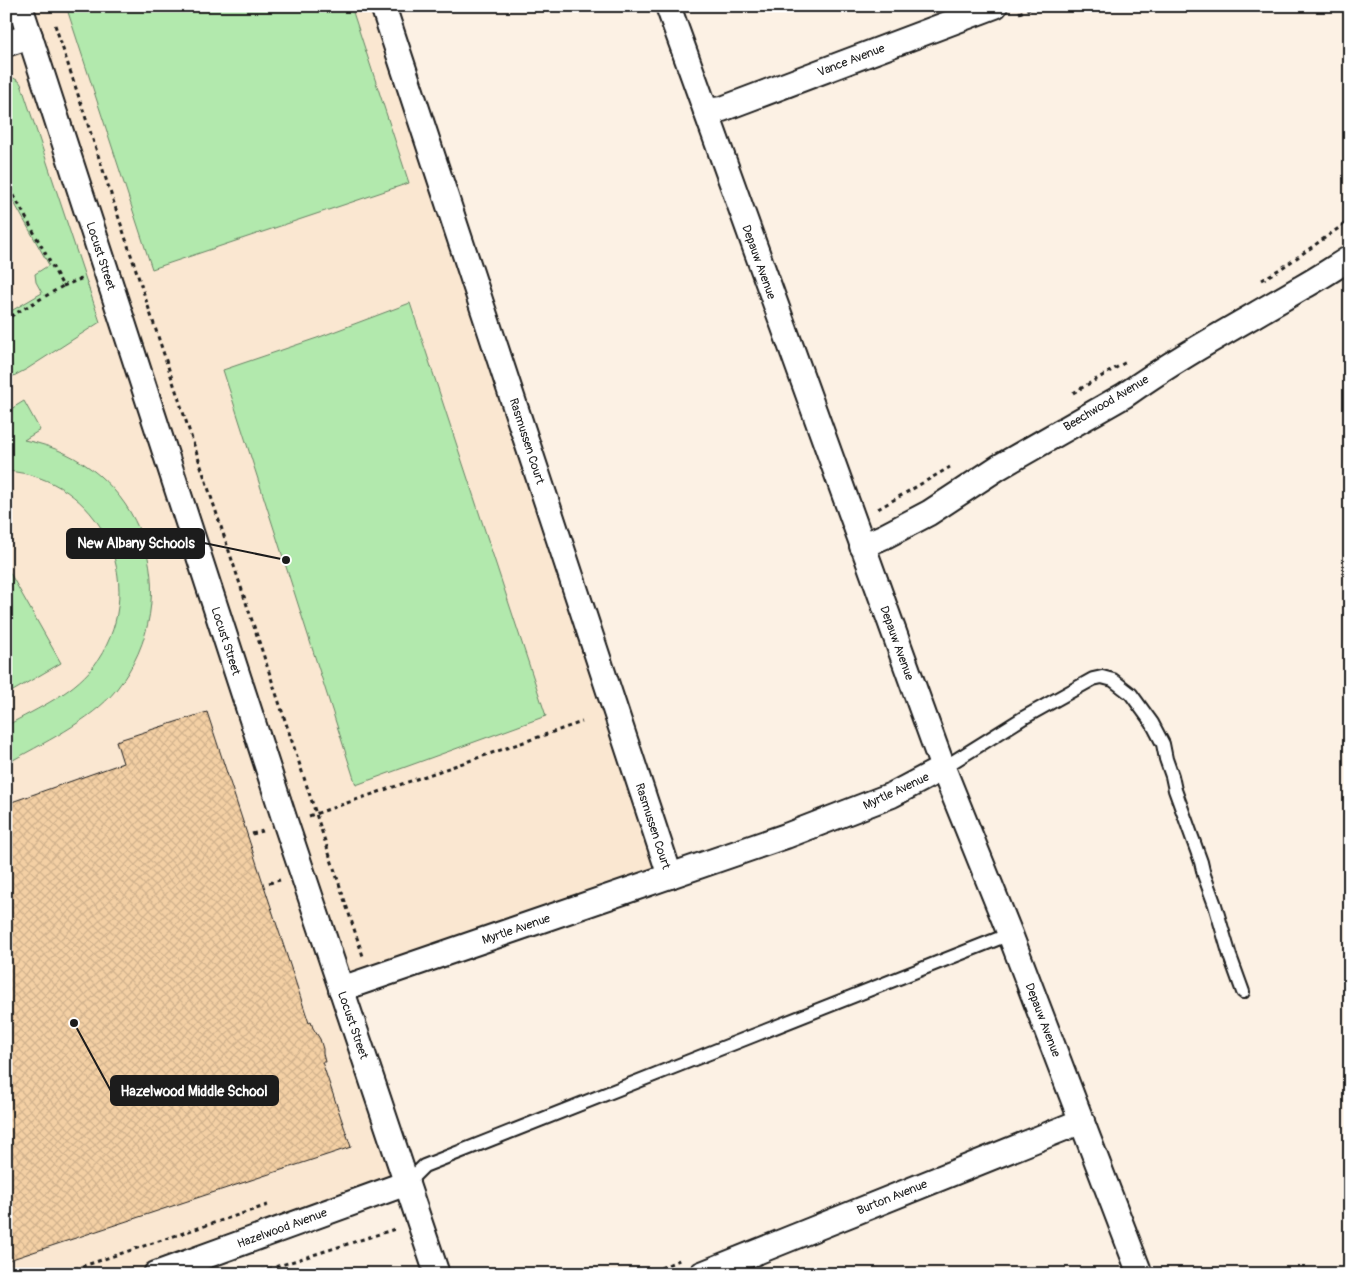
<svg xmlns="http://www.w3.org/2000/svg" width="1356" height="1280" font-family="Pangolin,sans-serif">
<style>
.built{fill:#fae7d1}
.green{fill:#b2e9ad;stroke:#678264}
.building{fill:url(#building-cross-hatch);stroke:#1c1c1c}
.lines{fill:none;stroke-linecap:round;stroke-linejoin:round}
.service-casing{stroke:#1c1c1c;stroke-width:16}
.minor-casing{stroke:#1c1c1c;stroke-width:28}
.path{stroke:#1c1c1c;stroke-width:3;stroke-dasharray:4 4;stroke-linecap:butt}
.service{stroke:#fff;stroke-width:12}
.minor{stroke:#fff;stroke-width:24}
.labels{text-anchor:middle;stroke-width:4.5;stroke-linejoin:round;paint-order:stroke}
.street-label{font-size:12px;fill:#1c1c1c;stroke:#fff}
.leader{fill:none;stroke:#1c1c1c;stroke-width:2}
.callout-dot{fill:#1c1c1c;stroke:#fff;stroke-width:2}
.callout{fill:#1c1c1c;stroke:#1c1c1c;stroke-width:2}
.callout-label{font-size:14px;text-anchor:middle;font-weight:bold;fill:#fff}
</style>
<defs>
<pattern id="building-cross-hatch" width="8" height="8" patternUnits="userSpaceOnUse" patternTransform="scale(1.25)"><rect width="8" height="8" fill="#f4d0a4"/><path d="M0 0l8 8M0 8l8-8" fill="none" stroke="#d1b28d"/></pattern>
</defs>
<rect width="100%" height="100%" fill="#fcf1e4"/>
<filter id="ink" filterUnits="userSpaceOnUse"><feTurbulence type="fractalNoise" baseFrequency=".02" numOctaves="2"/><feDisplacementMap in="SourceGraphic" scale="10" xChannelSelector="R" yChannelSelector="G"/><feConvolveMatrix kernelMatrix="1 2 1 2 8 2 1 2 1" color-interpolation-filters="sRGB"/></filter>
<g filter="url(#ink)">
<!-- built -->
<path class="built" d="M6 6H390L670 876 341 989 407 1183 148 1274H6Z"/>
<!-- green -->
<g class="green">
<path d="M66 6H351L409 183 152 269Z"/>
<path d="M6 74 19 81 21 84 100 322 27 369 6 380V314L42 293 36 282 35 274 49 265 6 188Z"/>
<path d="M410 303 546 716 356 785 223 370 317 338Z"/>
<path d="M24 401 40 430 24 440C143 462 190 596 116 690 91 721 41 744 6 764V726C38 708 77 692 98 660 150 582 100 477 6 471V412Z"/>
<path d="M6 566 61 663 6 695Z"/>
</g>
<!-- building -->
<path class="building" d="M207 712 309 1023 311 1022 313 1028 320 1039 323 1049V1054L325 1062H322L351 1147 6 1261V804L123 763 116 741Z"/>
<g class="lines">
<!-- service casing -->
<g class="service-casing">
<g id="service">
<path d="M943 768 1023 718 1093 679 1102 677 1113 680 1131 694 1152 723 1163 744 1166 759 1172 776 1175 790 1201 862 1204 875 1215 905 1230 956 1243 992"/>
<path d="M407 1183 424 1166 1010 934"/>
</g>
</g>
<!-- minor casing -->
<g class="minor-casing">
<g id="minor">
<path d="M20 6 286 824 437 1274"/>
<path d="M383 6 670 876"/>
<path d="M668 6 943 768 1010 934 1140 1274"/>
<path d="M6 44 30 36"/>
<path d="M706 111 722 109 995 6"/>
<path d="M862 546 885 536 929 513 999 467 1125 395C1181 355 1242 323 1301 288 1318 279 1334 268 1350 258"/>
<path d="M341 989 786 836 892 795 943 768"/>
<path d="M156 1274 407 1183"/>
<path d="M702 1274 1082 1121"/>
</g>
</g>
<!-- path -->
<g class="path">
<path d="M1019 13 1037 6"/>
<path d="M55 25 363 956"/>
<path d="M6 181 63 286 6 319"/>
<path d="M1262 280 1288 264 1350 220"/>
<path d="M63 286 83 278"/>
<path d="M1073 393 1126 362"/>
<path d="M878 509 950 467"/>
<path d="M309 816 582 722"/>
<path d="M252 834 263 831"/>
<path d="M269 883 280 880"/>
<path d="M59 1274 271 1204"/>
<path d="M253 1274 395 1229"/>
<path d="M646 1274 682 1259"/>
</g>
<!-- service -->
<use href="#service" class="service"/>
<!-- minor -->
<use href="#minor" class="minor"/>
</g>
</g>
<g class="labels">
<!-- street labels -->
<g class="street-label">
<text transform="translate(851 60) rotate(-21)" y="4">Vance Avenue</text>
<text transform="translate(101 256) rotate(72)" y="4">Locust Street</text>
<text transform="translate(759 262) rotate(70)" y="4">Depauw Avenue</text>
<text transform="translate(1106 403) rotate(-31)" y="4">Beechwood Avenue</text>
<text transform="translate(527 441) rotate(72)" y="4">Rasmussen Court</text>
<text transform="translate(226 641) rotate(72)" y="4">Locust Street</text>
<text transform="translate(897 643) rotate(70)" y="4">Depauw Avenue</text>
<text transform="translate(896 791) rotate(-25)" y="4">Myrtle Avenue</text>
<text transform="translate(653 826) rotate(72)" y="4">Rasmussen Court</text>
<text transform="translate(516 929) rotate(-19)" y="4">Myrtle Avenue</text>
<text transform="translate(1043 1020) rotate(69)" y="4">Depauw Avenue</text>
<text transform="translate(353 1025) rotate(71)" y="4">Locust Street</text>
<text transform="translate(892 1197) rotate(-22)" y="4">Burton Avenue</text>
<text transform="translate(282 1228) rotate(-20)" y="4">Hazelwood Avenue</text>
</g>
</g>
<!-- callouts -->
<path class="leader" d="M286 560L204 543M74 1023L111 1091"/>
<g class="callout-dot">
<circle cx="286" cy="560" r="5"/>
<circle cx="74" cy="1023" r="5"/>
</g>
<g class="callout">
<rect x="67" y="529" width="137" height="29" rx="5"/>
<rect x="111" y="1076" width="167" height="29" rx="5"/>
</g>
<g class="callout-label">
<text x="136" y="548">New Albany Schools</text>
<text x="194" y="1096">Hazelwood Middle School</text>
</g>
<!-- margin -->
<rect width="1356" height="1280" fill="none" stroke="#fff" stroke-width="25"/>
<rect x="12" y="12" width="1331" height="1255" fill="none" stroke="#1c1c1c" stroke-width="2" filter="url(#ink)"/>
</svg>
